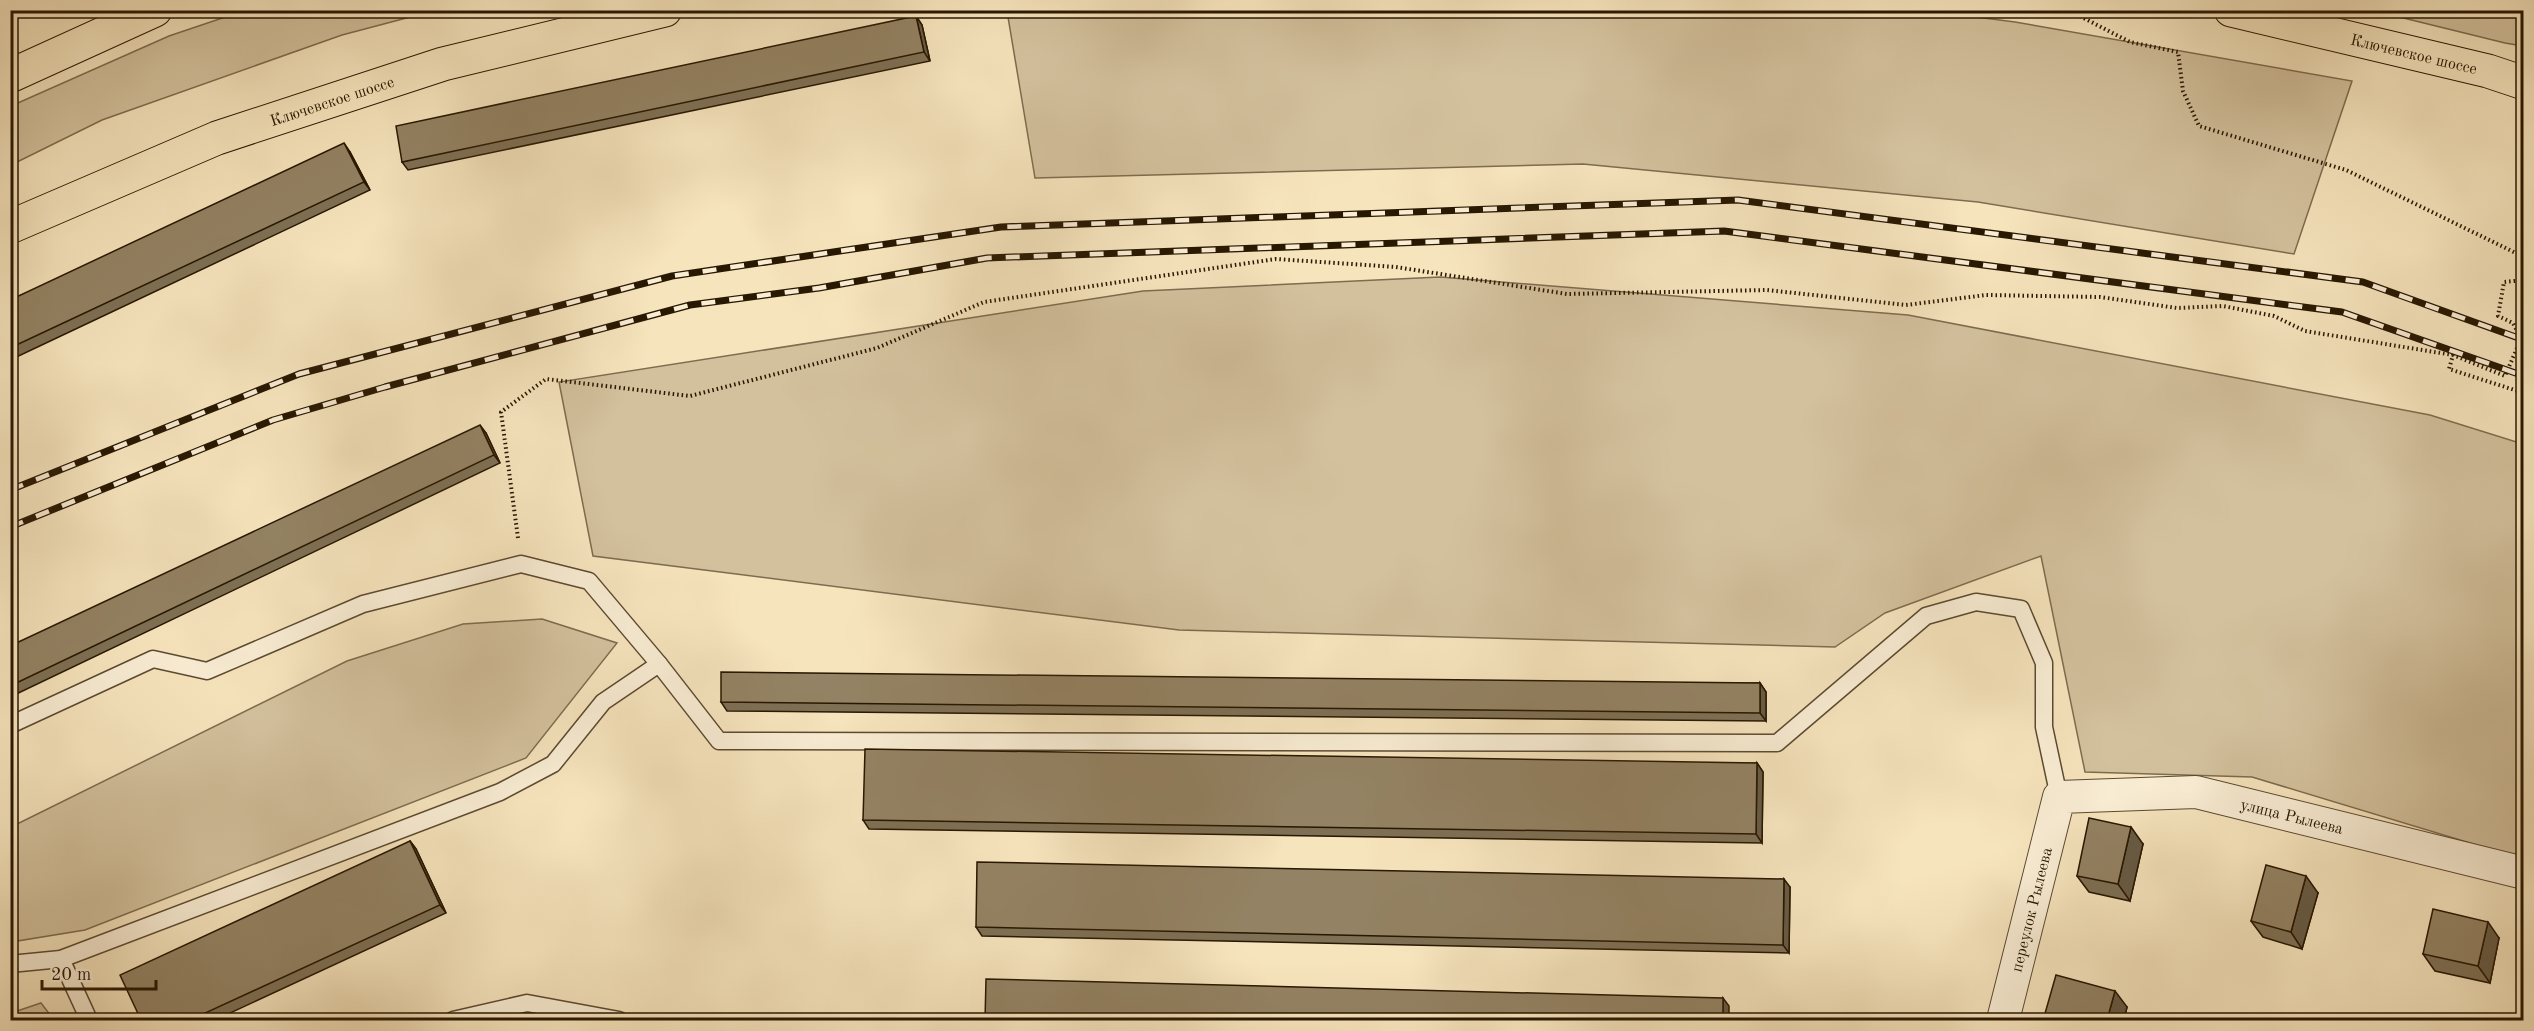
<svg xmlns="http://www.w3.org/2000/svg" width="2534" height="1031" font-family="'Old Standard TT',serif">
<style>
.green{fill:#d3c19d;stroke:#7e6c4f;stroke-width:1.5}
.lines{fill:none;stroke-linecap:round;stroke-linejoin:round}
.lane-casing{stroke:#5c4a30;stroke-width:19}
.street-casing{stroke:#5c4a30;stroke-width:34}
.primary-casing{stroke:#281701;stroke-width:35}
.path{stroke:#281701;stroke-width:4;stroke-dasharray:1.5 3;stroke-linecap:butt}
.lane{stroke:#f9edd4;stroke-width:16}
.street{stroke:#f9edd4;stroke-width:32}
.primary{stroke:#f6e4bd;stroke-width:33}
.rail-casing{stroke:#281701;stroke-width:7}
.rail{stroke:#f9edd4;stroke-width:4.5;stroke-dasharray:14;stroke-linecap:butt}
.wall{fill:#7e7055;stroke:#281701;stroke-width:1.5}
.shaded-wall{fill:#675b45;stroke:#281701;stroke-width:1.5}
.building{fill:#938263;stroke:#281701;stroke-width:1.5}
.labels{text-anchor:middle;stroke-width:4.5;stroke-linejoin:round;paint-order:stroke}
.street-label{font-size:16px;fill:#281701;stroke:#f9edd4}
</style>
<rect width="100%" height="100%" fill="#f6e4bd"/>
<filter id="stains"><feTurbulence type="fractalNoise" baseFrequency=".00333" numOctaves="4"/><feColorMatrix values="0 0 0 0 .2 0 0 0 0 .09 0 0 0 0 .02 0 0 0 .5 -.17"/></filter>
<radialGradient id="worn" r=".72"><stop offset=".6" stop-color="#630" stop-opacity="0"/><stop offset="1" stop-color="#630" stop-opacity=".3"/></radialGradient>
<!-- green -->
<g class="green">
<path d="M246 10 433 11 342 35 102 120 11 165V106L169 36Z"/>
<path d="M1922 10 2015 22 2352 81 2294 254 1978 202 1583 164 1035 178 1007 11Z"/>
<path d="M2375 11H2523V46L2505 43Z"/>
<path d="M1440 277 1908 315 2430 415 2523 444V859L2252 777 2085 772 2041 556 1885 613 1835 647 1179 630 593 556 559 382 1143 291Z"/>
<path d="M542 619 617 643 526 758 85 930 11 942V827L347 661 463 624Z"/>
<path d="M41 1003 54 1020H11V1013Z"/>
</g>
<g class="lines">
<!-- lane casing -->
<g class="lane-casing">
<g id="lane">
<path d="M10 725 153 659 207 671 363 604 521 564 589 581 659 664"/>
<path d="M61 959 89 1020"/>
<path d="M10 964 61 959 500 792 553 764 603 702 659 664 719 741 1777 743 1926 616 1976 602 2021 609 2044 663V727L2059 797"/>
<path d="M453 1020 527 1003 619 1020"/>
</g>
</g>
<!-- street casing -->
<g class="street-casing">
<g id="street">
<path id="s1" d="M2003 1020 2059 797 2196 792 2524 873"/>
</g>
</g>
<!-- primary casing -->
<g class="primary-casing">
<g id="primary">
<path id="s2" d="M2231 10 2488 71 2524 83"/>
<path d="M10 76 155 10"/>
<path id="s3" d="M10 227 217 138 443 64 665 10"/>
</g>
</g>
<!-- path -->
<g class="path">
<path d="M2068 10 2130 42 2178 52 2183 91 2199 126 2346 170 2524 257"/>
<path d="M2524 280 2504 282 2498 316 2513 323 2521 339 2505 376 2453 355 2449 369 2524 393"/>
<path d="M518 538 501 412 546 379 690 396 877 348 984 302 1276 259 1396 267 1567 294 1767 290 1906 305 1986 295 2100 297 2177 308 2223 306 2274 316 2305 331 2453 355"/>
</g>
<!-- lane -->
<use href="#lane" class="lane"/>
<!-- street -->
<use href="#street" class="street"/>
<!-- primary -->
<use href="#primary" class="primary"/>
<!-- rail casing -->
<g class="rail-casing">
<g id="rail">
<path d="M10 490 299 374 672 276 1001 227 1738 200 2363 282 2524 340"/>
<path d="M10 527 273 420 385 387 690 305 819 288 987 258 1724 231 2342 312 2524 376"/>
</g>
</g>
<!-- rail -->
<use href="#rail" class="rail"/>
</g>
<!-- wall -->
<g class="wall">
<path d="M916 16 922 25 930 61 408 170 402 162Z"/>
<path d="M350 152 370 190 10 360V300Z"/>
<path d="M486 433 500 463 10 697V646Z"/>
<path d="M1760 683 1766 692V721L727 711 721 702Z"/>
<path d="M1757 763 1763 772 1762 843 869 829 863 820Z"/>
<path d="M410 841 416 849 446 913 215 1020H141Z"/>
<path d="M2143 844 2130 901 2089 892 2077 876Z"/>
<path d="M1790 887 1789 953 982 936 976 927Z"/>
<path d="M2318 893 2302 949 2263 937 2251 921Z"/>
<path d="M2499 938 2490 983 2435 971 2423 954Z"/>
<path d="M2127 1007 2124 1020H2046L2044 1017Z"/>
</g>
<!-- shaded-wall -->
<g class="shaded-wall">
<path d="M916 16 922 25 930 61 924 52Z"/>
<path d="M344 143 350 152 370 190 364 182Z"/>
<path d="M480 425 486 433 500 463 494 455Z"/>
<path d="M1760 683 1766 692V721L1760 713Z"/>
<path d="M1757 763 1763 772 1762 843 1756 834Z"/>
<path d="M2131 827 2143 844 2130 901 2118 884Z"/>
<path d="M410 841 416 849 446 913 440 905Z"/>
<path d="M2306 876 2318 893 2302 949 2291 932Z"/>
<path d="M1784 879 1790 887 1789 953 1783 945Z"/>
<path d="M2488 922 2499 938 2490 983 2478 966Z"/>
<path d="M2115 991 2127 1007 2124 1020H2107Z"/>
<path d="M1723 998 1729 1006V1020H1723Z"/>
</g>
<!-- building -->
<g class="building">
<path d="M916 16 924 52 402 162 396 126Z"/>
<path d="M344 143 364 182 10 348V300Z"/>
<path d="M480 425 494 455 10 686V646Z"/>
<path d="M721 672 1760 683V713L721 702Z"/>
<path d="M865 749 1757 763 1756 834 863 820Z"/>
<path d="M2089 818 2131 827 2118 884 2077 876Z"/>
<path d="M410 841 440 905 190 1020H141L120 975Z"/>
<path d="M977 862 1784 879 1783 945 976 927Z"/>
<path d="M2266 865 2306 876 2291 932 2251 921Z"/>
<path d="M2433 909 2488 922 2478 966 2423 954Z"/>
<path d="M2056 975 2115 991 2107 1020H2056L2044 1017Z"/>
<path d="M986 979 1723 998V1020H985Z"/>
</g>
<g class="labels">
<!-- street labels -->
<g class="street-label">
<text dy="6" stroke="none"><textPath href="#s2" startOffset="188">Ключевское шоссе</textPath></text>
<text dy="6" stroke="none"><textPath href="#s3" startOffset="346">Ключевское шоссе</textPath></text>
<text dy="6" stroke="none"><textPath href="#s1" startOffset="466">улица Рылеева</textPath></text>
<text dy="6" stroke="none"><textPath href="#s1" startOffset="114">переулок Рылеева</textPath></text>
</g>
</g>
<!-- margin -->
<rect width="2534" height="1031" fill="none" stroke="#f6e4bd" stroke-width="36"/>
<rect x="12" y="12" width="2510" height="1007" fill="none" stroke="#281701" stroke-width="3"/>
<rect x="18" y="18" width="2498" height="995" fill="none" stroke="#281701" stroke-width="1.5"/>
<!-- scale -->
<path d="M42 980v9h114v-9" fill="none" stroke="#281701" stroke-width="3"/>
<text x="51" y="980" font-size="18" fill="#281701" stroke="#f9edd4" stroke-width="4.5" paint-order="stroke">20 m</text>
<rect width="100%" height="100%" filter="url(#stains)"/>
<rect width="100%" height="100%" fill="url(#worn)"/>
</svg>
